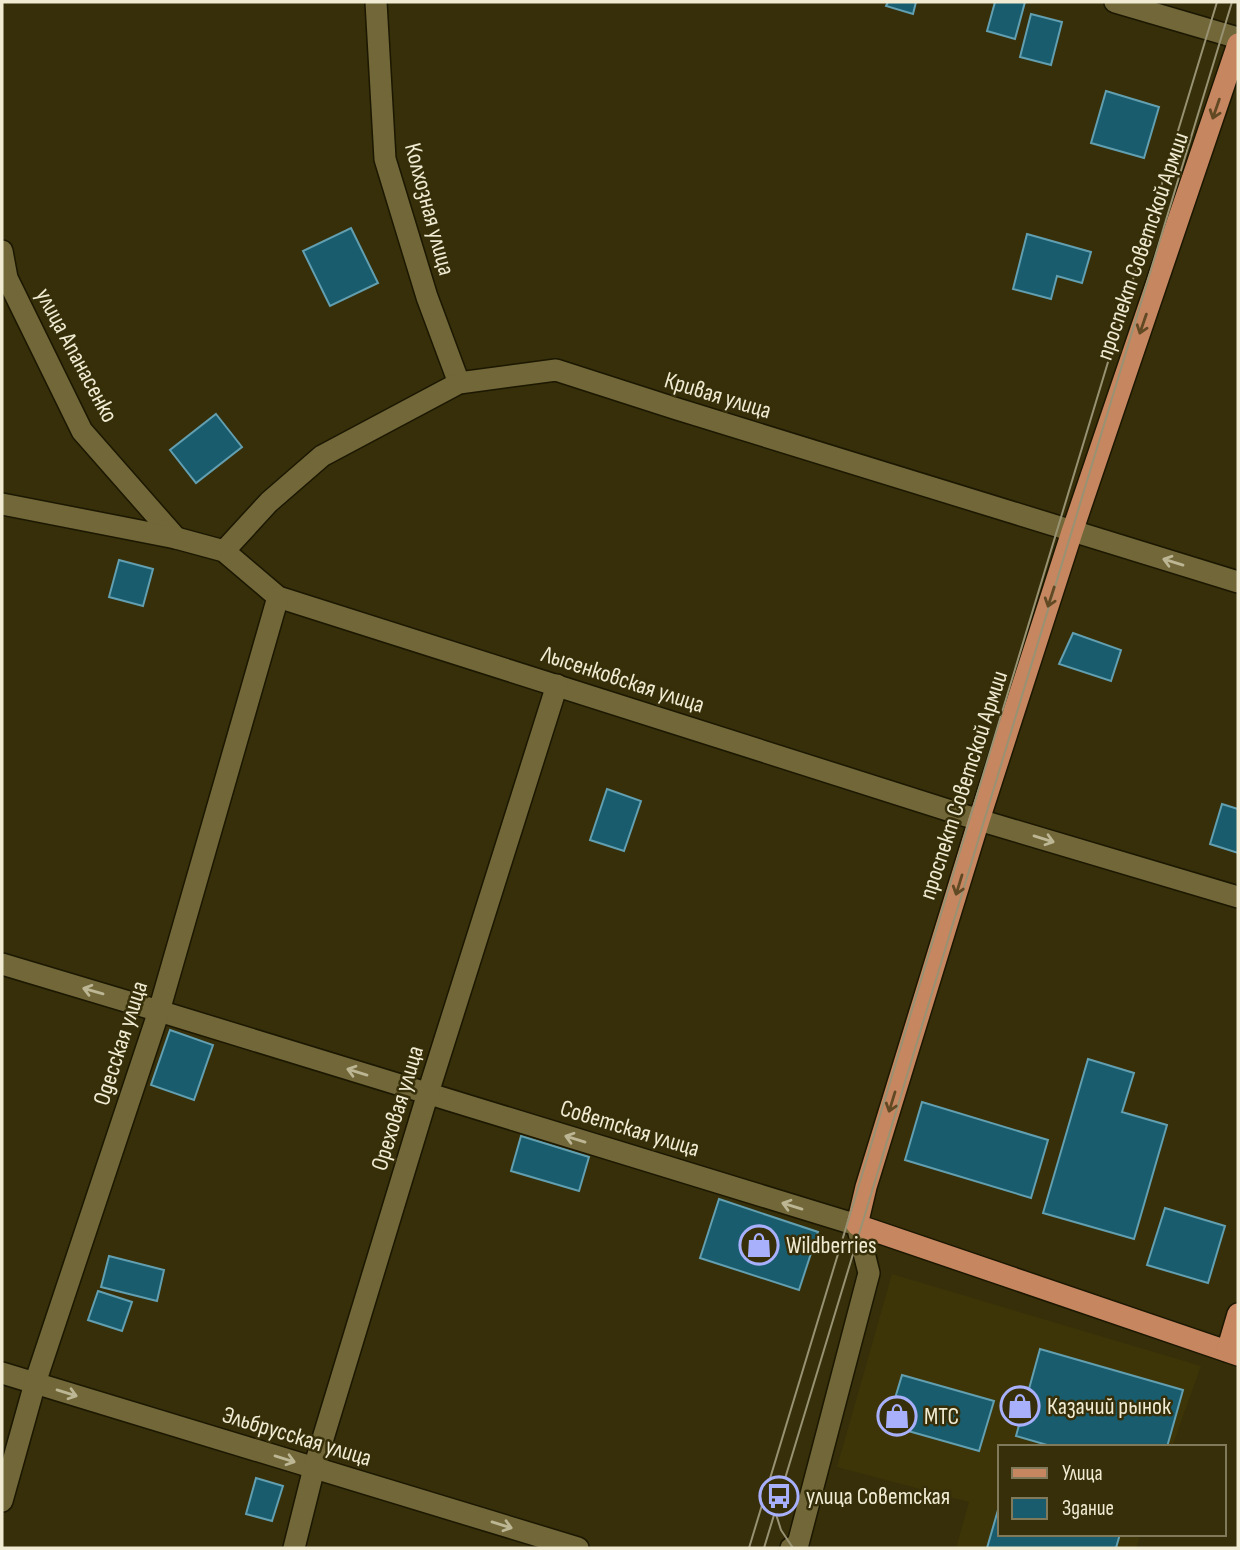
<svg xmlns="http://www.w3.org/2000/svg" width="1240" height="1550" font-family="'Sofia Sans Condensed',sans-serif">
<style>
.built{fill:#3d3507}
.building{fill:#195c6d;stroke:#629fb0;stroke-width:2}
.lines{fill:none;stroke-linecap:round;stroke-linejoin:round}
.minor-casing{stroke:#1c1701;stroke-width:24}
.major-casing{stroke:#1c1701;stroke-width:24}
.minor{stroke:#716738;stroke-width:21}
.major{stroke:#c58660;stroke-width:21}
.tram{stroke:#989273;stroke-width:2}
.oneway{stroke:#614924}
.oneway2{stroke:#bdb694}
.labels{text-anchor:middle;stroke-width:5;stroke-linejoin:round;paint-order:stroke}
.street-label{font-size:24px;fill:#f0ebd2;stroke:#362f0a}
.poi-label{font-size:24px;fill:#f0ebd2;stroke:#362f0a;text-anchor:start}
</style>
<rect width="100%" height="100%" fill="#362f0a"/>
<!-- built -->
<path class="built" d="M892 1274 1201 1366 1172 1447H1000V1534H1141L1136 1548H956L969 1502 837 1467Z"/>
<!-- building -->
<g class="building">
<path d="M888 2H916L913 14 886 6Z"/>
<path d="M995 2H1025L1015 39 987 31Z"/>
<path d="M1031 14 1062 22 1051 65 1020 57Z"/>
<path d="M1106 91 1159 107 1144 158 1091 143Z"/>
<path d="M351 228 378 283 330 306 303 251Z"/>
<path d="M1027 234 1091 252 1082 283 1057 276 1051 299 1013 289Z"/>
<path d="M216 414 242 447 196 483 170 450Z"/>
<path d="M119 560 153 569 143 606 109 597Z"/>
<path d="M1073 633 1121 650 1111 681 1059 664Z"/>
<path d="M607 789 641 801 624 851 590 840Z"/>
<path d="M1222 804 1238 809V853L1210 844Z"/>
<path d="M170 1030 213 1045 194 1100 151 1085Z"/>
<path d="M1088 1059 1134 1073 1122 1112 1167 1125 1134 1239 1043 1213Z"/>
<path d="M922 1102 1048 1140 1031 1198 905 1160Z"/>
<path d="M521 1136 589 1157 579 1191 511 1171Z"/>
<path d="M719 1199 818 1232 799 1290 700 1258Z"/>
<path d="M1165 1208 1225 1226 1208 1283 1147 1265Z"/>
<path d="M109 1256 164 1270 157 1301 101 1287Z"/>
<path d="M98 1291 132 1302 122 1331 88 1320Z"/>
<path d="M1040 1349 1183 1390 1167 1447H1054L1016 1436Z"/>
<path d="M902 1375 994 1401 979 1451 887 1425Z"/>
<path d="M256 1478 283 1486 272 1521 246 1514Z"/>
<path d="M1000 1503V1534H1120L1116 1548H987Z"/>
</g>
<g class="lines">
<!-- minor casing -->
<g class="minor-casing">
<g id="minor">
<path d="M376 2 385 159 427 297 459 383"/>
<path d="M1115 2 1238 38"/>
<path d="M2 251 7 278 82 431 176 538"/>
<path d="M2 504 176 538 224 551 278 597 979 820 1238 897"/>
<path d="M224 551 269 502 322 456 459 383 556 370 674 408 1238 582"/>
<path d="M2 964 159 1011 857 1225 869 1273 798 1544 791 1548"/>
<path d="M2 1373 578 1548"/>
<path d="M2 1501 35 1383 159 1011 278 597"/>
<path d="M294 1548 314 1468 428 1093 557 685"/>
</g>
</g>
<!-- major casing -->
<g class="major-casing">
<g id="major">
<path d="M1238 44 1072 532 979 820 866 1187 857 1225 1238 1355"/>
<path d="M1227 1351 1238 1314"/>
</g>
</g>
<!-- minor -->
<use href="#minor" class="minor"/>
<!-- major -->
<use href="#major" class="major"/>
<!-- tram -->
<g class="tram">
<path d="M775 1511 781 1530 793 1548"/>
<path d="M749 1548 1217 2"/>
<path d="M764 1548 1232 2"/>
</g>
</g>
<!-- one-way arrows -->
<defs><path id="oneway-shaft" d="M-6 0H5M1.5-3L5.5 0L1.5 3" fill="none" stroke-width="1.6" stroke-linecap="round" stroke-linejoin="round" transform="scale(1.75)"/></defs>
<g class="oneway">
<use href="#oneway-shaft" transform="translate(1216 109) rotate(109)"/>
<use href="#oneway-shaft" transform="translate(1143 324) rotate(109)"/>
<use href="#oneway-shaft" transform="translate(1051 597) rotate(108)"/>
<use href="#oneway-shaft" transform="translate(959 885) rotate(107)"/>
<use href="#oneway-shaft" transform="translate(892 1102) rotate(107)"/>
</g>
<g class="oneway2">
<use href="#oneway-shaft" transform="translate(1173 562) rotate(-163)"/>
<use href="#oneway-shaft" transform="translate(1044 839) rotate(17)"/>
<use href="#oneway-shaft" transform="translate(93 991) rotate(-164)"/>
<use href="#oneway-shaft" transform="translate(357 1072) rotate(-163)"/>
<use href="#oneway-shaft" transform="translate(575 1139) rotate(-163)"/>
<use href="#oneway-shaft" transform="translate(792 1206) rotate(-163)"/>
<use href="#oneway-shaft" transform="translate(67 1393) rotate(17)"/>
<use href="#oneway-shaft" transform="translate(285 1459) rotate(17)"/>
<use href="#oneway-shaft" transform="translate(502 1525) rotate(17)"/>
</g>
<!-- icons -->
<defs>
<g id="shop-ring" transform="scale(2.0125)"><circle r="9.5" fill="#362f0a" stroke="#a8b0fc" stroke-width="1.5"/><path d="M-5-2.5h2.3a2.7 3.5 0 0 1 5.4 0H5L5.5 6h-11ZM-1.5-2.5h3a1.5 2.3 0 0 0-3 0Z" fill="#a8b0fc"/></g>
<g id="bus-ring" transform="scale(2.0125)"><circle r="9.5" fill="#362f0a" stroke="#a8b0fc" stroke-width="1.5"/><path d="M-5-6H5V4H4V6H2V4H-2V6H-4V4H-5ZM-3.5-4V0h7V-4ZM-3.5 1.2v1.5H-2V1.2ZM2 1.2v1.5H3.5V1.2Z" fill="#a8b0fc"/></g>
</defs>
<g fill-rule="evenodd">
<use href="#shop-ring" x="759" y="1245"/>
<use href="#shop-ring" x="1020" y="1406"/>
<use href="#shop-ring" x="897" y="1416"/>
<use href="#bus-ring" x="779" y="1496"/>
</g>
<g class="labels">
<!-- street labels -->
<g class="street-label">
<text transform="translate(430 209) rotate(75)" y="8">Колхозная улица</text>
<text transform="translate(1142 246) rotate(-71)" y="8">проспект Советской Армии</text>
<text transform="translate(77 355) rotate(62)" y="8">улица Апанасенко</text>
<text transform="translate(718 395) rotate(17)" y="8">Кривая улица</text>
<text transform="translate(623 679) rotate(18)" y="8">Лысенковская улица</text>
<text transform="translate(963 785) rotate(-72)" y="8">проспект Советской Армии</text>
<text transform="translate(120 1043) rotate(-72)" y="8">Одесская улица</text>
<text transform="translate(397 1108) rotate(-73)" y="8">Ореховая улица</text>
<text transform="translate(630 1128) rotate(17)" y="8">Советская улица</text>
<text transform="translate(297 1436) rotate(17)" y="8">Эльбрусская улица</text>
</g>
<!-- poi labels -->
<g class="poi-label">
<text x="786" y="1253">Wildberries</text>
<text x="1047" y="1414">Казачий рынок</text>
<text x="924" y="1424">МТС</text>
<text x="806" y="1504">улица Советская</text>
</g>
</g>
<!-- border -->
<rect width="1240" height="1550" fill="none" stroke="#f0ebd2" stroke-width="7"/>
<!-- legend -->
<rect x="998" y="1445" width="228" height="91" fill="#362f0a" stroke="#807a5a" stroke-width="2"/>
<rect x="1012" y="1468" width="35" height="10" fill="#c58660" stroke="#807a5a" stroke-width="2"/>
<text x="1062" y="1480" font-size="21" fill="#f0ebd2">Улица</text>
<rect x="1012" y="1498" width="35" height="21" fill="#195c6d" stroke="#807a5a" stroke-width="2"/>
<text x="1062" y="1515" font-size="21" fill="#f0ebd2">Здание</text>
</svg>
